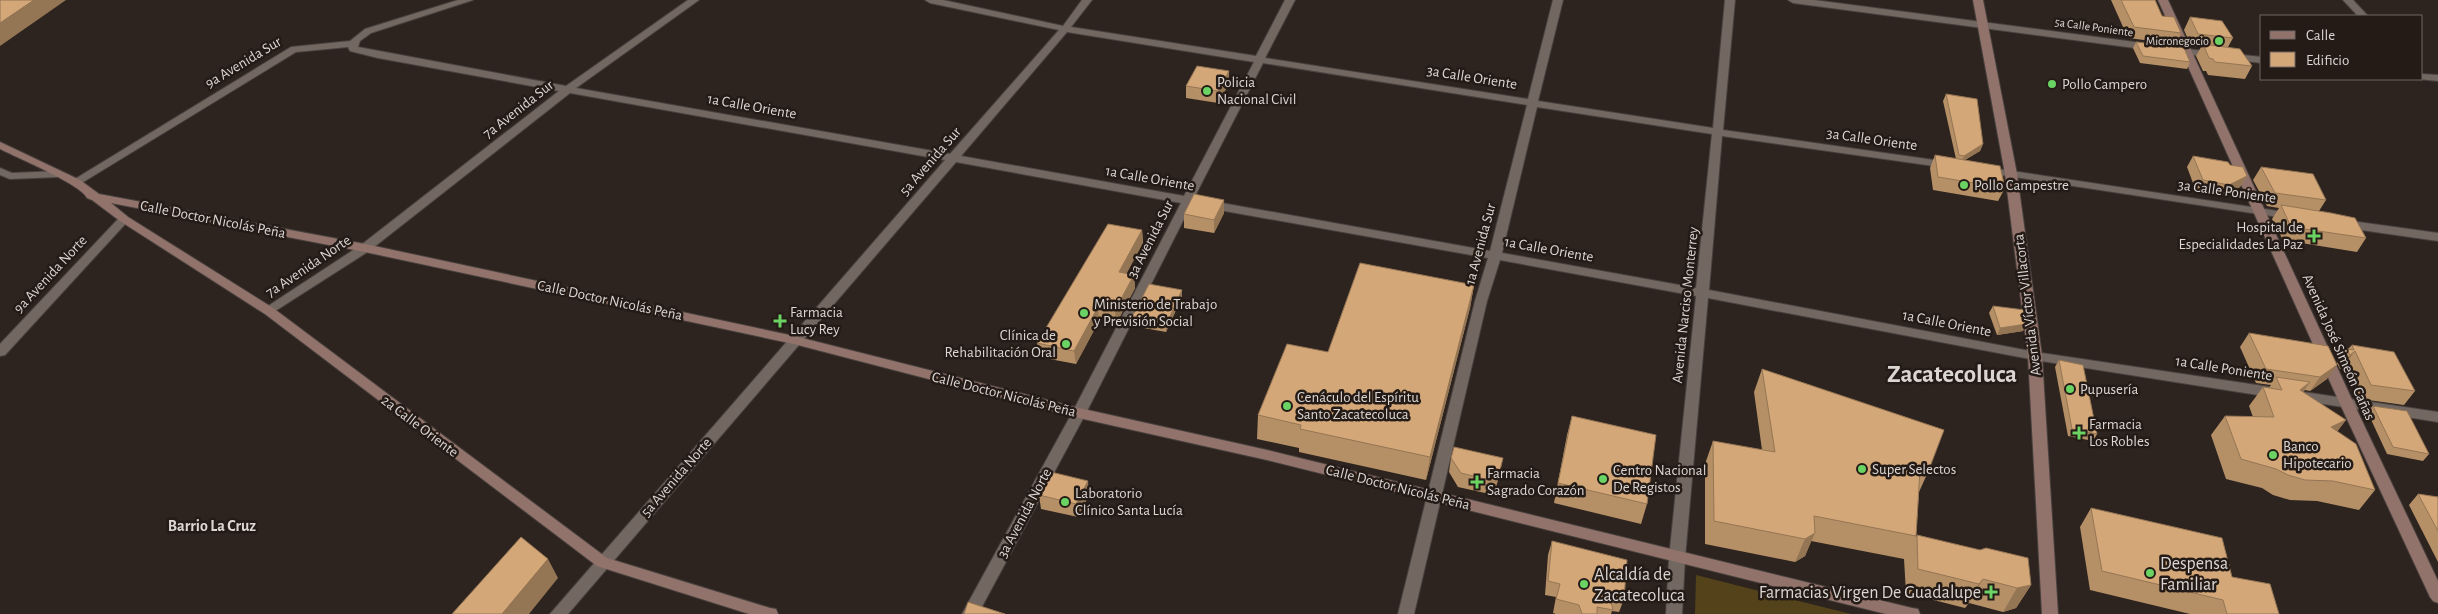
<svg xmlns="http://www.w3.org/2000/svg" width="2438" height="614" font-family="'Alegreya Sans',sans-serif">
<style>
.green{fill:#54431a}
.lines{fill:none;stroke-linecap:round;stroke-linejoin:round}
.minor-casing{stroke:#49413e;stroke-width:2}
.secondary-casing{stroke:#49413e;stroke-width:2}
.minor{fill:#726761;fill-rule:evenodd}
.secondary{fill:#91736b;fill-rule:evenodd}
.wall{fill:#b59067}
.shaded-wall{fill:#947554}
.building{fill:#d3a778;stroke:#947554}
.poi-dot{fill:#6bd363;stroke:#241b16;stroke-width:2}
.labels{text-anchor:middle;stroke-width:5;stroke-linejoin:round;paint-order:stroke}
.far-street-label{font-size:12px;fill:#dcd6d3;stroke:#241b16}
.far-poi-label{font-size:12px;fill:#dcd6d3;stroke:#241b16;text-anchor:end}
.street-label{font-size:15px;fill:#dcd6d3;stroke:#241b16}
.poi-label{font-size:15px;fill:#dcd6d3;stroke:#241b16;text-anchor:start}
.neighbourhood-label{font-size:16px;font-weight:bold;fill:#dcd6d3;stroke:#241b16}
.near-poi-label{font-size:18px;fill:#dcd6d3;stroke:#241b16;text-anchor:start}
.town-label{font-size:25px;font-weight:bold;fill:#dcd6d3;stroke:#241b16}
</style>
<rect width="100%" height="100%" fill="#2d241f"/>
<!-- green -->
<path class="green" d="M1696 575 1851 614H1695Z"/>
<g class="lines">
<!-- minor casing -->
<g class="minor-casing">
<g id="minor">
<path d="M458 0H473L371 33 360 41 358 47 566 86 688 0H699L576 88 950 154 1059 30 930 3 925 0H943L1063 26 1082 0H1092L1071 27 1256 56 1285 0H1295L1265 58 1528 99 1553 0H1563L1538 101 1713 128 1725 0H1735L1723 130 1948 162 1954 165 1948 168 1722 136 1709 290 2035 352 2277 388 2282 390 2284 393 2282 396 2277 398 2035 360 1708 298 1685 558 1682 614H1666L1669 558 1696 296 1500 260 1487 301 1414 614H1398L1475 301 1488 258 1191 205 1086 413 978 614H962L1072 413 1181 203 956 162 568 614H550L945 160 570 93 369 251 269 315 263 311 265 308 361 245 559 91 378 58 350 51 348 47 296 52 80 184 76 185 70 182 291 47 350 41 365 29ZM1067 32 1254 62 1184 196 961 156ZM1263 63 1527 105 1490 251 1194 198ZM1537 107 1712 134 1696 288 1502 253Z"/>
<path d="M1788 0H1814L2150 44 2155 47 2150 50 1793 3Z"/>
<path d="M2343 0H2353L2368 16H2358Z"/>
<path d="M2177 48 2262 57V63L2174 53 2172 51Z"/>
<path d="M2422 74 2438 75V81L2418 79H2422Z"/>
<path d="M1985 167 2292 213 2298 216 2292 219 1981 172 1979 170 1981 168Z"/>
<path d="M0 168 12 173 59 171 65 174 59 177 10 179 0 175Z"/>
<path d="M124 215 130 219 128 221 5 355 0 356V344L120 217Z"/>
<path d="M2344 220 2438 233V241L2340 227 2338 224Z"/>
<path d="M2297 391 2438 412V422L2292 399 2290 396 2292 393Z"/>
</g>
</g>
<!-- secondary casing -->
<g class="secondary-casing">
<g id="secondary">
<path d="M1973 0H1983L2017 174 2042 356 2058 614H2042L2028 356 2005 174Z"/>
<path d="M2158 0H2168L2354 404 2438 581V603L2433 601 2430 597 2340 404Z"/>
<path d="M0 142 80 180 99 194 365 244 794 336 1079 408 1267 450 1912 608 1918 609 1920 614H1886L1267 460 1079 418 794 344 365 252 111 203 128 217 273 308 607 558 770 608 776 609 778 614H749L597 566 265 314 120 221 92 200 87 198C82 185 16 157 0 149Z"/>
</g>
</g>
<!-- minor -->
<use href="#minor" class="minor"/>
<!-- secondary -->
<use href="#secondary" class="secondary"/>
</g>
<!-- wall -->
<g class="wall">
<path d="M2111 0H2155L2162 16 2181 33 2176 44 2128 38Z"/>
<path d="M2190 17 2233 38 2228 47 2252 66 2245 79 2208 75 2206 71H2203L2196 56 2201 47 2191 46 2184 30Z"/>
<path d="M2136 42 2190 62 2187 69 2140 63 2133 48Z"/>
<path d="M1229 71V84L1218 103 1186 98V86Z"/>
<path d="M1946 94 1983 144 1980 151 1965 160 2005 188 1998 201 1933 190 1930 168 1935 155 1956 159 1943 101Z"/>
<path d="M2193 156 2230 165 2247 176 2240 187 2223 196 2196 191 2187 167Z"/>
<path d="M2261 167 2326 200 2319 211 2366 238 2357 252 2283 240 2272 219 2279 208 2267 206 2253 180Z"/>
<path d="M1224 200V213L1214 233 1184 228V214Z"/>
<path d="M1142 230 1143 243 1126 273 1134 275 1135 288 1116 324 1099 321 1076 364 1039 357 1037 343Z"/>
<path d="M1474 285 1470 308 1426 480 1299 452V448L1257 439 1258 415 1328 352Z"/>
<path d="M1182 290V297L1166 332 1132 326 1131 319Z"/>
<path d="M1993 306 2023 331 1997 335 1989 313Z"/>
<path d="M2249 333 2327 379 2310 391 2305 390 2303 392 2346 420 2337 431 2375 490 2359 510 2317 501 2290 500 2273 495 2262 488 2226 479 2211 435 2225 416 2253 417 2249 406 2263 387 2269 388 2271 385 2256 383 2240 347Z"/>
<path d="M2352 345 2415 391 2404 405 2361 399 2345 365 2340 369 2337 363 2347 349H2348Z"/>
<path d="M2059 360 2097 434 2093 441 2068 436 2055 367Z"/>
<path d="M1762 369 1928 472 1919 492 1916 536 2031 585 2016 608 2003 612 1969 603 1965 608 1906 593 1904 559 1811 541 1805 556 1795 562 1705 544V464L1713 441 1762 450 1754 392Z"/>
<path d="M2373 406 2429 454 2423 461 2387 454 2368 413Z"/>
<path d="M1572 416 1647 504 1641 524 1554 503 1567 435Z"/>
<path d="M1451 458 1500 472 1494 495 1458 487 1449 472Z"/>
<path d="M2418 494 2438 497V562L2409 505Z"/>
<path d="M1039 495H1089L1078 517 1041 509Z"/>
<path d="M2091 508 2232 577 2279 614H2190L2090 590 2080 527Z"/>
<path d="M1552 541 1624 599 1619 612 1612 611 1611 614H1556L1553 613 1556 597 1545 595 1548 555Z"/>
</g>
<!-- shaded-wall -->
<g class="shaded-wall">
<path d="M34 0H66L0 46V23Z"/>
<path d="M1229 71V84L1218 103V91Z"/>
<path d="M1983 144 1980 151 1961 162 1964 156Z"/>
<path d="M2247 176 2240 187 2223 196 2229 185Z"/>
<path d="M1224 200V213L1214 233V220Z"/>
<path d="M1142 230 1143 243 1120 286 1119 272Z"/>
<path d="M1134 275 1135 288 1116 324 1115 310Z"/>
<path d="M1474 285 1470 308 1426 480 1430 457Z"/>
<path d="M1182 290V297L1166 332V325Z"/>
<path d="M1098 307 1099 321 1076 364 1074 351Z"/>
<path d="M2027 324 2023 331 1997 335 2000 328Z"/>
<path d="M2355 351 2345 365 2340 369 2350 355Z"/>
<path d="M2337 365 2327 379 2310 391 2320 377Z"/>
<path d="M2310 382 2296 402 2300 390Z"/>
<path d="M2346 420 2331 440V427Z"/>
<path d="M1503 458 1500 472 1494 495 1497 482Z"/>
<path d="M1088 481 1089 495 1078 517 1076 504Z"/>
<path d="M1815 533 1805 556 1795 562 1805 539Z"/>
<path d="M548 559 558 578 529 614H502Z"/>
<path d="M1983 579 1969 603 1965 608 1979 584Z"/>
<path d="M2031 585 2016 608 2003 612 2017 588Z"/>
</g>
<!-- building -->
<g class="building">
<path d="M0 0H34L0 23Z"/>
<path d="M2121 0H2155L2162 16 2174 17 2181 33 2134 27Z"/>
<path d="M2190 17 2222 21 2233 38 2198 34Z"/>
<path d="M2136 42 2184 48 2190 62 2143 56Z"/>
<path d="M2203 44 2240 49 2252 66 2215 62 2213 59 2209 58Z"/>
<path d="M1197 66 1229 71 1218 91 1186 86Z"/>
<path d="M1946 94 1977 99 1983 144 1964 156 1959 155Z"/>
<path d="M1935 155 2000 166 2005 188 1938 177Z"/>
<path d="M2193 156 2228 162 2230 165 2243 167 2247 176 2229 185 2203 180Z"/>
<path d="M2261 167 2313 174 2326 200 2275 193Z"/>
<path d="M1194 194 1224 200 1214 220 1184 214Z"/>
<path d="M2281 205 2331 213 2355 218 2366 238 2291 227Z"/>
<path d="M1108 224 1142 230 1119 272 1134 275 1115 310 1098 307 1074 351 1037 343Z"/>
<path d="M1360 263 1474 285 1430 457 1300 429 1301 425 1258 415 1287 344 1328 352Z"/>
<path d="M1149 284 1182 290 1166 325 1131 319Z"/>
<path d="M1993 306 2025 310 2027 324 2000 328Z"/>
<path d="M2249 333 2328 346 2337 365 2320 377 2266 369Z"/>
<path d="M2352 345 2394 352 2415 391 2371 385 2355 351 2350 355 2347 349 2354 350Z"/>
<path d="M2059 360 2083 365 2097 434 2072 429Z"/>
<path d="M1762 369 1944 430 1928 472 1920 470 1916 536 1814 516 1815 533 1805 539 1714 521 1713 441 1775 452Z"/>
<path d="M2276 377 2310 382 2300 390 2346 420 2331 427 2356 444 2375 490 2333 481 2305 480 2288 475 2276 469 2241 459 2225 416 2274 417 2263 387 2282 390Z"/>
<path d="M2373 406 2407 411 2429 454 2393 447Z"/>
<path d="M1572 416 1656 435 1647 504 1558 483Z"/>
<path d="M1454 447 1503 458 1497 482 1461 473 1451 458Z"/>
<path d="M1051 472 1088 481 1076 504 1039 495Z"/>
<path d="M2418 494 2438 497V531Z"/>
<path d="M2091 508 2222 538 2232 577 2270 584 2279 614H2227L2223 600 2102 571Z"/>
<path d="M1917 535 1980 550 1986 548 2028 558 2031 585 2017 588 1983 579 1979 584 1918 569Z"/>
<path d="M521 537 548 559 502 614H452Z"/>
<path d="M1552 541 1627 560 1624 599 1610 597 1613 610 1597 607V614H1582L1579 605 1556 599 1560 584 1548 581Z"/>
<path d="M968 602 1005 614H964Z"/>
</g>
<!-- markers -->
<g class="poi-dot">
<circle cx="2219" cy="41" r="5"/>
<circle cx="2052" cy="84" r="5"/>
<circle cx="1207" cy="91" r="5"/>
<circle cx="1964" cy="185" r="5"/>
<path d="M2311.5 228.5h5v5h5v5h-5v5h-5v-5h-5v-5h5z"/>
<circle cx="1084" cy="313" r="5"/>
<path d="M777.5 313.5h5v5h5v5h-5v5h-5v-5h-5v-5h5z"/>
<circle cx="1066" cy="344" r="5"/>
<circle cx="2070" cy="389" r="5"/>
<circle cx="1287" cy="406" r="5"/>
<path d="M2076.5 425.5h5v5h5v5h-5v5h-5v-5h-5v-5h5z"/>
<circle cx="2273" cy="455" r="5"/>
<circle cx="1862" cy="469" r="5"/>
<circle cx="1603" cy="479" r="5"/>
<path d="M1474.5 474.5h5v5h5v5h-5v5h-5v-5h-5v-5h5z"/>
<circle cx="1065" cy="502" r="5"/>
<circle cx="2150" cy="573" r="5"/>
<circle cx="1584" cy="584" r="5"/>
<path d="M1988.5 584.5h5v5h5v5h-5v5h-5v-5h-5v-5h5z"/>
</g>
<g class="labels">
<!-- far-street labels -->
<g class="far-street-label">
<text transform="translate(2094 27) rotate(8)" y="4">5a Calle Poniente</text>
</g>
<!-- far-poi labels -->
<g class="far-poi-label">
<text x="2209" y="45">Micronegocio</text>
</g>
<!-- street labels -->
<g class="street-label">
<text transform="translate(243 62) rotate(-31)" y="5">9a Avenida Sur</text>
<text transform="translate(1472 77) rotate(9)" y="5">3a Calle Oriente</text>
<text transform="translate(752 106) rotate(10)" y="5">1a Calle Oriente</text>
<text transform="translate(518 109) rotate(-38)" y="5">7a Avenida Sur</text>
<text transform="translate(1872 139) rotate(8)" y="5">3a Calle Oriente</text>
<text transform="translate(930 161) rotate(-49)" y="5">5a Avenida Sur</text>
<text transform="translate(1150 178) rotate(10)" y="5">1a Calle Oriente</text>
<text transform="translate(2227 191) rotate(8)" y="5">3a Calle Poniente</text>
<text transform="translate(213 219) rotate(11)" y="5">Calle Doctor Nicolás Peña</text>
<text transform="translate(1150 239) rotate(-63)" y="5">3a Avenida Sur</text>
<text transform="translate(1480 244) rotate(-75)" y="5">1a Avenida Sur</text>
<text transform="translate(1549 249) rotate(10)" y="5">1a Calle Oriente</text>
<text transform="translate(308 266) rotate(-34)" y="5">7a Avenida Norte</text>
<text transform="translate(50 274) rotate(-47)" y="5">9a Avenida Norte</text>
<text transform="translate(610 300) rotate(12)" y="5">Calle Doctor Nicolás Peña</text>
<text transform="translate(1685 305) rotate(-84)" y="5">Avenida Narciso Monterrey</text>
<text transform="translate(2027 305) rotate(-97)" y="5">Avenida Víctor Villacorta</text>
<text transform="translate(1947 323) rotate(11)" y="5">1a Calle Oriente</text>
<text transform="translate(2339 347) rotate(66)" y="5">Avenida José Simeón Cañas</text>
<text transform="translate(2224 368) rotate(9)" y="5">1a Calle Poniente</text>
<text transform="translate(1004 394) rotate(14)" y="5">Calle Doctor Nicolás Peña</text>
<text transform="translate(420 426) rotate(37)" y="5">2a Calle Oriente</text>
<text transform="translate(676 477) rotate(-49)" y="5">5a Avenida Norte</text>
<text transform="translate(1398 487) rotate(14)" y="5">Calle Doctor Nicolás Peña</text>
<text transform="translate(1024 513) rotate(-62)" y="5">3a Avenida Norte</text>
</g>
<!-- poi labels -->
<g class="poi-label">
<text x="1217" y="87">Policia<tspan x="1217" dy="17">Nacional Civil</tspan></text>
<text x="2062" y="89">Pollo Campero</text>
<text x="1974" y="190">Pollo Campestre</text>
<text x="2303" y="232" text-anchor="end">Hospital de<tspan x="2303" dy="17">Especialidades La Paz</tspan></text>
<text x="1094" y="309">Ministerio de Trabajo<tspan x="1094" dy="17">y Previsión Social</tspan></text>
<text x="790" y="317">Farmacia<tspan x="790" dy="17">Lucy Rey</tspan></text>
<text x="1056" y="340" text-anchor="end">Clínica de<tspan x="1056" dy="17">Rehabilitación Oral</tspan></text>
<text x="2080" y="394">Pupusería</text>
<text x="1297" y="402">Cenáculo del Espíritu<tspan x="1297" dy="17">Santo Zacatecoluca</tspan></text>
<text x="2089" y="429">Farmacia<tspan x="2089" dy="17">Los Robles</tspan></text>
<text x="2283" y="451">Banco<tspan x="2283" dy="17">Hipotecario</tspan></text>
<text x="1872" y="474">Super Selectos</text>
<text x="1613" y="475">Centro Nacional<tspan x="1613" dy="17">De Registos</tspan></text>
<text x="1487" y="478">Farmacia<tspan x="1487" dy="17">Sagrado Corazón</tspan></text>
<text x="1075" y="498">Laboratorio<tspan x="1075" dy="17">Clínico Santa Lucía</tspan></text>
</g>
<!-- neighbourhood labels -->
<g class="neighbourhood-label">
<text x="212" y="531">Barrio La Cruz</text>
</g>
<!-- near-poi labels -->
<g class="near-poi-label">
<text x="2160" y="569">Despensa<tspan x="2160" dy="21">Familiar</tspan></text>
<text x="1594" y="580">Alcaldía de<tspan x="1594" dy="21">Zacatecoluca</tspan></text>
<text x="1981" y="598" text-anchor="end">Farmacias Virgen De Guadalupe</text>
</g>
<!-- town labels -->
<g class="town-label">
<text x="1952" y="382">Zacatecoluca</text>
</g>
</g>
<!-- legend -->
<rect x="2260" y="15" width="162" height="65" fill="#241b16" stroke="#6e6662"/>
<rect x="2270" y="31" width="25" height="8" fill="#91736b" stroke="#6e6662"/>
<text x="2306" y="40" font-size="15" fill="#dcd6d3">Calle</text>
<rect x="2270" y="52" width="25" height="15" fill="#d3a778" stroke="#6e6662"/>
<text x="2306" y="65" font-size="15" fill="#dcd6d3">Edificio</text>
</svg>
